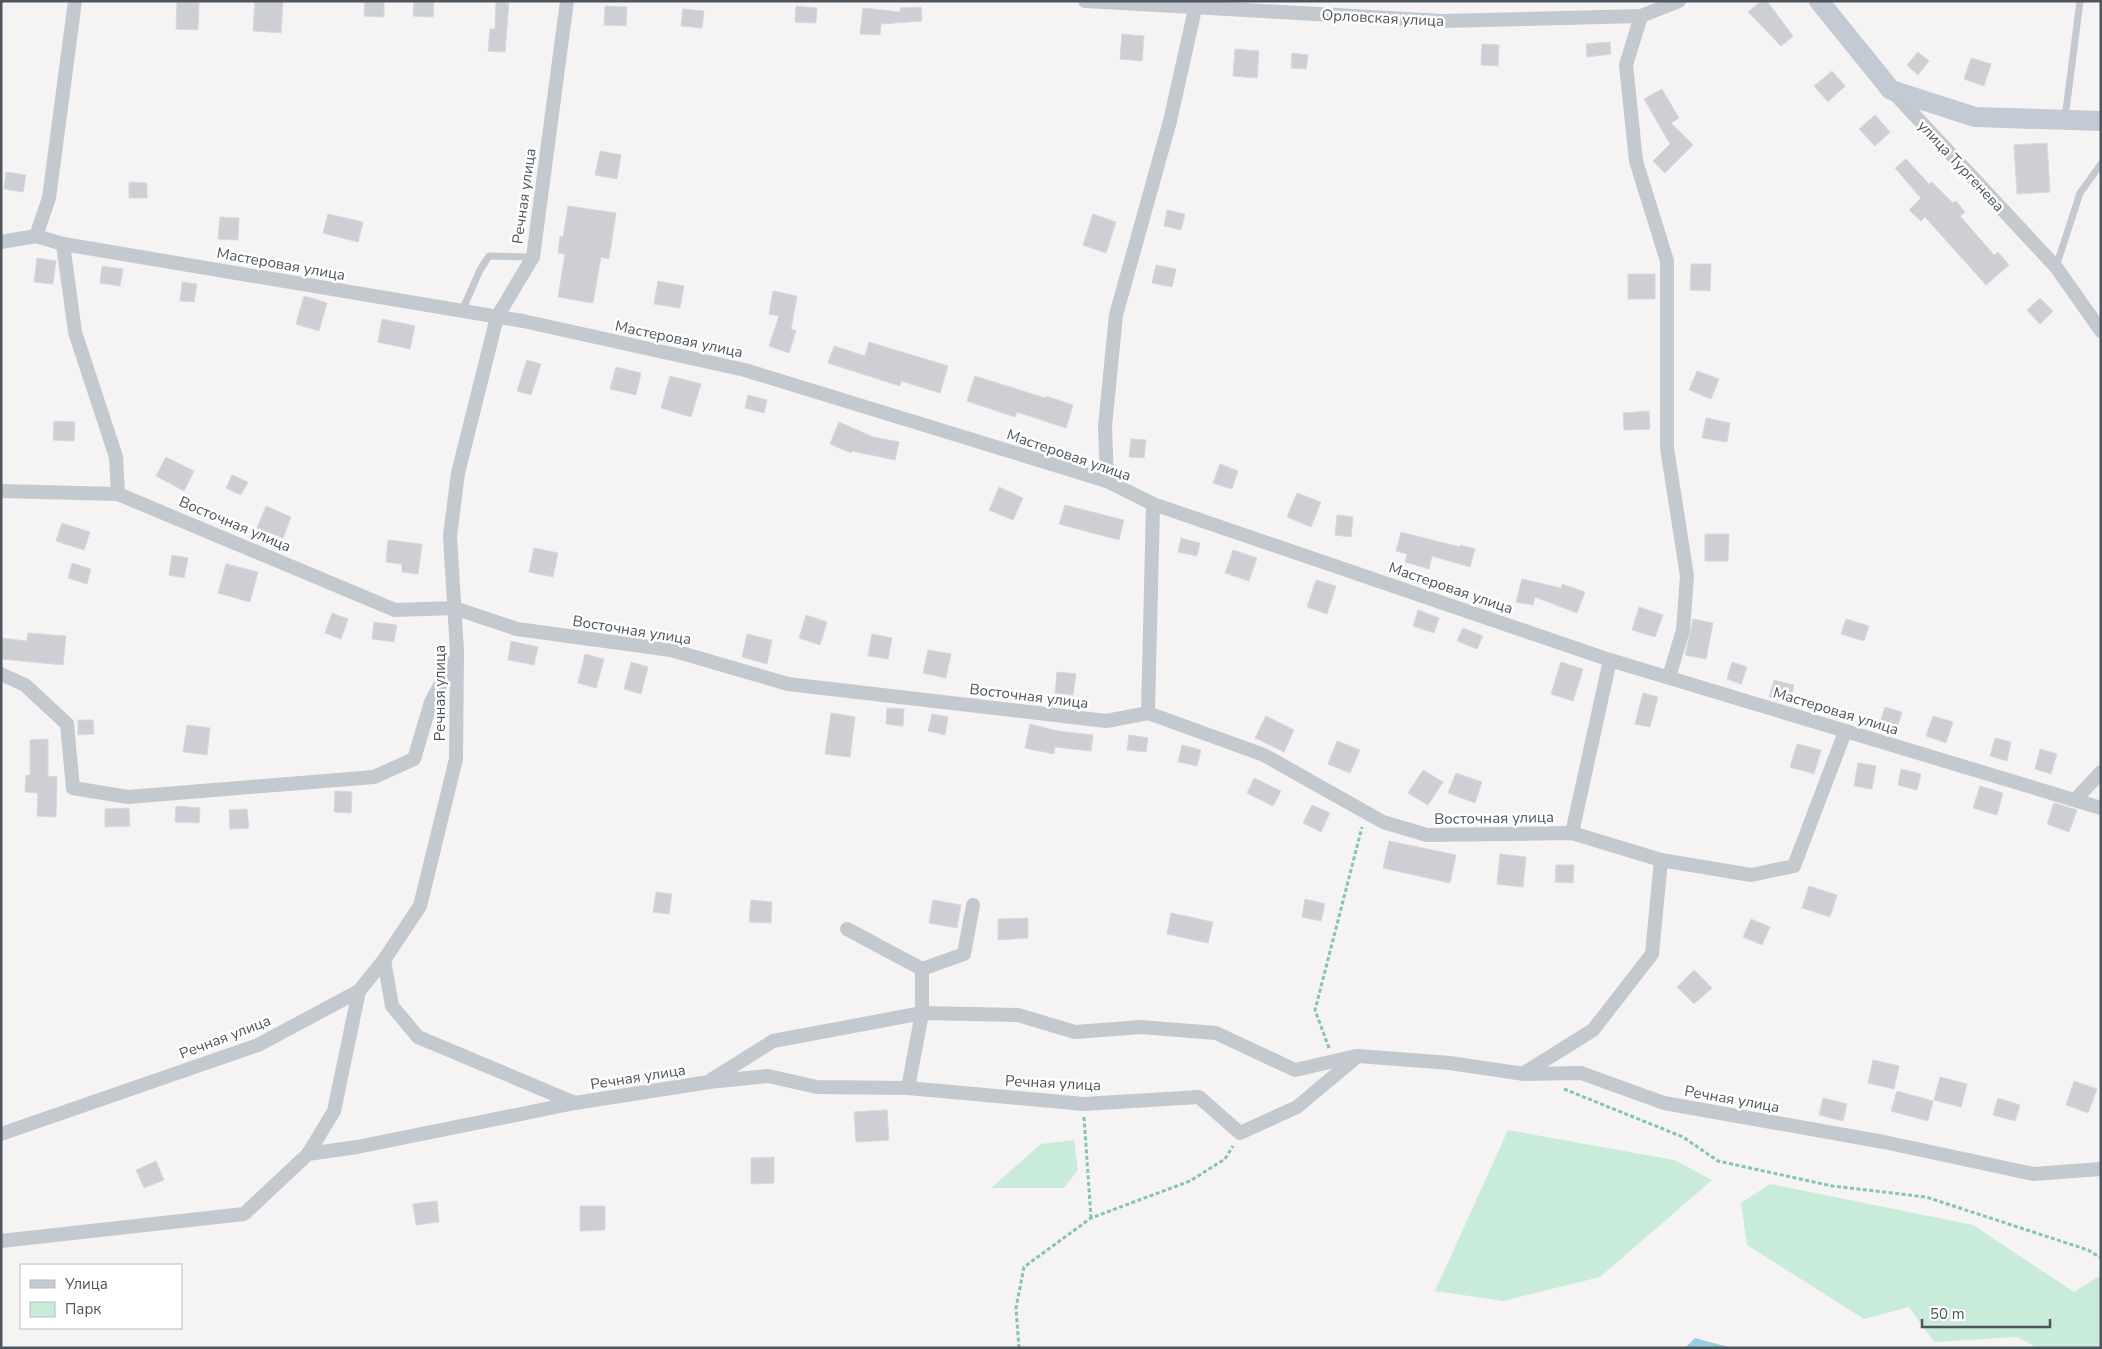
<svg xmlns="http://www.w3.org/2000/svg" width="2102" height="1349" font-family="'Nunito Sans',sans-serif">
<style>
.green{fill:#c8ecd9}
.water{fill:#9bcee3}
.building{fill:#cecfd4;stroke:#d8d9dd}
.lines{fill:none;stroke-linecap:round;stroke-linejoin:round}
.path{stroke:#84c6ab;stroke-width:3;stroke-dasharray:4 2.5;stroke-linecap:butt}
.lane{stroke:#c3c9cf;stroke-width:7}
.street{stroke:#c3c9cf;stroke-width:14}
.secondary{stroke:#c3cad4;stroke-width:20}
.labels{text-anchor:middle;stroke-width:5;stroke-linejoin:round;paint-order:stroke}
.street-label{font-size:15px;fill:#4d555e;stroke:#fff}
</style>
<rect width="100%" height="100%" fill="#f5f3f3"/>
<!-- green -->
<g class="green">
<path d="M1508 1130 1674 1160 1712 1180 1600 1277 1503 1301 1435 1291Z"/>
<path d="M1074 1140 1078 1170 1064 1188H991L1041 1144Z"/>
<path d="M1770 1184 1973 1225 2074 1292 2101 1275V1348H2037L2018 1337 1934 1342 1909 1307 1864 1319 1747 1245 1741 1203Z"/>
</g>
<!-- water -->
<path class="water" d="M1695 1338 1732 1348H1685Z"/>
<!-- building -->
<g class="building">
<path d="M255 1H283L281 33 253 31Z"/>
<path d="M365 1H384V17L364 16Z"/>
<path d="M414 1 434 2 433 17 413 16Z"/>
<path d="M1761 1H1767L1793 36 1781 46 1748 12Z"/>
<path d="M177 2 199 3 198 30 176 29Z"/>
<path d="M496 2 509 3 505 52 488 51 490 29H495Z"/>
<path d="M605 6 627 7 626 26 604 25Z"/>
<path d="M796 6 817 8 816 23 795 22Z"/>
<path d="M921 7 922 21 881 24 880 35 860 34 863 8 900 12V8Z"/>
<path d="M683 9 704 11 702 28 681 26Z"/>
<path d="M1122 34 1144 36 1142 61 1120 59Z"/>
<path d="M1610 42 1611 54 1587 57 1586 44Z"/>
<path d="M1482 44 1499 45 1498 66 1481 65Z"/>
<path d="M1235 49 1259 51 1257 78 1233 76Z"/>
<path d="M1918 52 1929 61 1918 75 1907 65Z"/>
<path d="M1292 53 1308 55 1306 69 1291 68Z"/>
<path d="M1971 58 1991 64 1984 86 1964 79Z"/>
<path d="M1832 71 1845 86 1828 102 1814 86Z"/>
<path d="M1662 89 1679 118 1671 123 1693 145 1665 173 1653 161 1670 144 1644 99Z"/>
<path d="M1875 115 1890 132 1875 146 1859 129Z"/>
<path d="M2047 143 2050 192 2017 194 2014 145Z"/>
<path d="M600 151 621 155 617 179 595 175Z"/>
<path d="M1906 159 1929 184 1932 182 1953 203 1956 201 1965 212 1960 216 1994 255 1998 252 2009 265 1986 285 1925 217 1921 221 1909 210 1921 198 1895 168Z"/>
<path d="M6 172 26 175 23 192 4 189Z"/>
<path d="M129 182 147 183V198H129Z"/>
<path d="M568 206 616 213 609 259 601 257 593 303 558 297 565 254 558 253 560 236 563 237Z"/>
<path d="M1167 210 1185 214 1181 230 1164 226Z"/>
<path d="M328 214 363 222 358 242 323 233Z"/>
<path d="M1093 214 1116 222 1106 253 1083 245Z"/>
<path d="M220 217 239 218 238 240 218 239Z"/>
<path d="M37 258 56 261 53 284 34 282Z"/>
<path d="M1691 264H1711L1710 291 1690 290Z"/>
<path d="M1156 265 1176 269 1172 287 1152 283Z"/>
<path d="M102 266 123 269 120 286 100 283Z"/>
<rect x="1628" y="274" width="27" height="25"/>
<path d="M658 281 684 286 680 308 654 304Z"/>
<path d="M182 282 197 284 194 302 180 301Z"/>
<path d="M773 291 797 296 791 329 796 331 789 353 769 346 779 316 769 314Z"/>
<path d="M304 296 327 303 319 331 296 324Z"/>
<path d="M2040 298 2053 311 2040 324 2027 310Z"/>
<path d="M382 319 415 326 410 349 378 342Z"/>
<path d="M869 342 948 366 940 393 901 381 900 386 828 363 834 346 865 356Z"/>
<path d="M527 360 541 364 531 395 517 391Z"/>
<path d="M616 367 641 373 636 395 610 389Z"/>
<path d="M1697 371 1719 379 1711 399 1689 390Z"/>
<path d="M670 376 701 384 691 417 661 408Z"/>
<path d="M975 376 1045 398 1046 396 1073 405 1066 428 1017 412 1015 417 967 401Z"/>
<path d="M748 395 767 400 764 413 745 408Z"/>
<path d="M1649 411 1650 429 1624 430 1623 413Z"/>
<path d="M1706 418 1730 423 1727 442 1702 438Z"/>
<path d="M54 421 75 422 74 441 53 440Z"/>
<path d="M839 422 873 437 899 442 895 460 852 451 851 453 830 444Z"/>
<path d="M1131 439 1146 440 1144 458 1129 457Z"/>
<path d="M166 457 194 471 184 491 156 476Z"/>
<path d="M1220 464 1238 471 1232 489 1213 483Z"/>
<path d="M232 475 248 482 241 495 226 488Z"/>
<path d="M999 487 1023 498 1013 520 989 510Z"/>
<path d="M1297 493 1321 502 1311 527 1287 517Z"/>
<path d="M1065 505 1124 520 1119 540 1059 524Z"/>
<path d="M266 506 291 517 283 538 257 528Z"/>
<path d="M1337 515 1353 517 1351 537 1335 535Z"/>
<path d="M62 523 90 532 84 550 56 541Z"/>
<path d="M1401 532 1460 547 1461 545 1475 549 1470 567 1432 556 1429 569 1405 562 1407 554 1396 551Z"/>
<path d="M1705 534H1729L1728 561H1705Z"/>
<path d="M1181 538 1200 543 1197 556 1178 552Z"/>
<path d="M388 540 422 544 418 574 402 572V564L386 562Z"/>
<path d="M534 548 558 553 553 577 529 572Z"/>
<path d="M1233 550 1257 558 1249 581 1225 573Z"/>
<path d="M172 555 188 558 184 578 169 575Z"/>
<path d="M72 563 91 569 87 584 68 578Z"/>
<path d="M226 564 258 572 250 602 218 593Z"/>
<path d="M1522 579 1561 588 1562 584 1585 592 1577 613 1535 597 1533 605 1516 602Z"/>
<path d="M1316 580 1336 586 1327 614 1307 607Z"/>
<path d="M1639 607 1663 615 1655 637 1632 630Z"/>
<path d="M1418 610 1439 618 1434 633 1413 626Z"/>
<path d="M332 613 348 619 341 639 325 633Z"/>
<path d="M806 615 827 622 820 645 799 638Z"/>
<path d="M1693 619 1713 623 1706 659 1685 655Z"/>
<path d="M1846 619 1869 626 1864 641 1841 634Z"/>
<path d="M374 622 397 625 394 642 372 639Z"/>
<path d="M1463 628 1483 636 1477 649 1457 641Z"/>
<path d="M28 633 66 636 63 665 1 659V638L27 641Z"/>
<path d="M747 634 772 640 767 664 742 657Z"/>
<path d="M872 634 892 638 888 659 868 656Z"/>
<path d="M511 641 538 647 534 665 508 660Z"/>
<path d="M928 650 951 654 946 678 923 673Z"/>
<path d="M585 654 604 659 596 688 578 683Z"/>
<path d="M631 662 648 667 641 694 624 689Z"/>
<path d="M1561 662 1583 669 1573 701 1551 694Z"/>
<path d="M1732 662 1747 667 1741 684 1727 679Z"/>
<path d="M1057 672 1076 674 1073 695 1055 693Z"/>
<path d="M1774 680 1794 685 1790 703 1769 697Z"/>
<path d="M1643 693 1658 697 1650 727 1635 724Z"/>
<path d="M1885 707 1902 712 1896 731 1879 726Z"/>
<path d="M887 708 904 709 903 726 886 724Z"/>
<path d="M831 713 855 717 850 757 825 754Z"/>
<path d="M932 714 948 717 945 735 928 731Z"/>
<path d="M1266 716 1294 730 1284 752 1255 738Z"/>
<path d="M1933 716 1953 722 1946 743 1926 736Z"/>
<path d="M78 720H93L94 734 78 735Z"/>
<path d="M1030 724 1058 731 1093 735 1091 751 1055 747 1054 754 1025 748Z"/>
<path d="M187 725 210 728 207 755 183 752Z"/>
<path d="M1129 735 1148 738 1146 752 1127 750Z"/>
<path d="M1995 738 2011 742 2007 761 1990 756Z"/>
<path d="M48 739V776L57 777 56 817 37 816 38 793 25 792 26 775H30V740Z"/>
<path d="M1337 741 1360 750 1350 773 1328 764Z"/>
<path d="M1797 744 1821 750 1814 774 1790 767Z"/>
<path d="M1182 745 1201 750 1197 766 1178 762Z"/>
<path d="M2040 749 2057 754 2051 774 2035 769Z"/>
<path d="M1858 763 1876 766 1872 789 1854 786Z"/>
<path d="M1901 769 1921 774 1917 790 1898 785Z"/>
<path d="M1423 770 1443 782 1428 805 1408 793Z"/>
<path d="M1456 773 1482 782 1475 803 1448 793Z"/>
<path d="M1254 778 1281 791 1273 806 1247 793Z"/>
<path d="M1980 786 2003 793 1997 815 1973 808Z"/>
<path d="M335 791 352 792 351 813 334 812Z"/>
<path d="M2054 803 2077 810 2069 832 2047 824Z"/>
<path d="M1312 805 1330 813 1321 832 1303 823Z"/>
<path d="M176 806 200 808 199 823 175 822Z"/>
<path d="M129 808 130 826 105 827V809Z"/>
<path d="M247 809 249 828 230 829 229 810Z"/>
<path d="M1389 841 1456 855 1450 883 1383 868Z"/>
<path d="M1500 854 1526 857 1523 887 1497 884Z"/>
<path d="M1556 865H1574L1573 883 1555 882Z"/>
<path d="M1809 886 1837 895 1830 917 1802 908Z"/>
<path d="M656 892 672 894 669 914 653 912Z"/>
<path d="M1305 899 1325 904 1321 921 1302 917Z"/>
<path d="M751 900 772 902 771 923 749 922Z"/>
<path d="M933 900 961 905 957 928 929 923Z"/>
<path d="M1171 913 1213 922 1208 943 1167 934Z"/>
<path d="M1028 918V938L998 940V919Z"/>
<path d="M1751 919 1770 927 1762 945 1743 937Z"/>
<path d="M1694 970 1712 988 1694 1004 1677 987Z"/>
<path d="M1873 1060 1899 1066 1894 1089 1868 1083Z"/>
<path d="M1940 1077 1967 1084 1961 1107 1934 1100Z"/>
<path d="M2074 1081 2097 1089 2088 1113 2066 1105Z"/>
<path d="M1897 1091 1933 1101 1928 1121 1891 1111Z"/>
<path d="M1823 1098 1847 1104 1843 1121 1819 1115Z"/>
<path d="M1998 1098 2020 1105 2015 1121 1993 1115Z"/>
<path d="M887 1110 889 1140 856 1142 854 1112Z"/>
<path d="M774 1157V1183L751 1184V1158Z"/>
<path d="M156 1161 164 1180 144 1188 136 1170Z"/>
<path d="M437 1201 439 1222 416 1225 413 1204Z"/>
<path d="M580 1206H605V1230L580 1231Z"/>
</g>
<g class="lines">
<!-- path -->
<g class="path">
<path d="M1329 1048 1315 1010 1362 827"/>
<path d="M1564 1089 1683 1137 1718 1161 1832 1186 1926 1197 2088 1250 2101 1258"/>
<path d="M1084 1117 1091 1218"/>
<path d="M1019 1348 1016 1308 1024 1267 1091 1218 1190 1181 1225 1159 1233 1146"/>
</g>
<!-- lane -->
<g class="lane">
<path d="M2065 118 2080 1"/>
<path d="M2056 267 2080 193 2101 164"/>
<path d="M462 311 480 270 489 256 533 257"/>
</g>
<!-- street -->
<g class="street">
<path d="M1085 1 1442 21 1641 16 1679 1"/>
<path d="M1641 16 1626 65 1636 161 1667 261V448L1687 576 1683 630 1669 677"/>
<path d="M1893 92 2056 267 2101 331"/>
<path d="M36 236 49 198 75 1"/>
<path d="M1 242 36 236 63 244 523 321 745 370 1107 481 1153 504 1610 660 2101 808"/>
<path d="M63 244 75 332 116 457 118 494"/>
<path d="M1107 481 1105 426 1116 315 1170 121 1195 9"/>
<path d="M1 491 118 494 395 610 454 608 517 629 671 650 788 684 1106 721 1148 713 1264 755 1383 822 1427 835 1572 833 1661 860 1751 875 1794 866 1845 732"/>
<path d="M1 674 25 685 67 724 73 788 128 797 374 777 414 759 431 702 456 655"/>
<path d="M1148 713 1153 504"/>
<path d="M2076 799 2101 772"/>
<path d="M1572 833 1610 660"/>
<path d="M847 929 922 969"/>
<path d="M384 960 392 1006 418 1037 575 1103"/>
<path d="M1524 1073 1593 1030 1652 954 1661 860"/>
<path d="M711 1080 773 1041 922 1013 1018 1015 1075 1032 1141 1027 1216 1033 1295 1070 1356 1056"/>
<path d="M908 1088 922 1013V969L964 954 973 905"/>
<path d="M1 1134 258 1045 359 991 384 960 420 906 456 759 457 652 450 536 458 473 497 317 533 257 567 1"/>
<path d="M308 1154 357 1147 575 1103 709 1082 768 1076 817 1087 908 1088 1084 1104 1199 1097 1240 1133 1297 1107 1358 1056 1450 1063 1524 1074 1581 1073 1664 1103 1884 1142 2033 1174 2101 1169"/>
<path d="M1 1241 244 1214 308 1154 334 1111 359 991"/>
</g>
<!-- secondary -->
<path class="secondary" d="M1819 1 1891 90 1975 117 2101 121"/>
</g>
<g class="labels">
<!-- street labels -->
<g class="street-label">
<text transform="translate(1383 18) rotate(3)" y="5">Орловская улица</text>
<text transform="translate(1961 166) rotate(47)" y="5">улица Тургенева</text>
<text transform="translate(524 196) rotate(-82)" y="5">Речная улица</text>
<text transform="translate(281 264) rotate(10)" y="5">Мастеровая улица</text>
<text transform="translate(679 339) rotate(12)" y="5">Мастеровая улица</text>
<text transform="translate(1069 455) rotate(19)" y="5">Мастеровая улица</text>
<text transform="translate(235 524) rotate(23)" y="5">Восточная улица</text>
<text transform="translate(1451 588) rotate(19)" y="5">Мастеровая улица</text>
<text transform="translate(632 630) rotate(9)" y="5">Восточная улица</text>
<text transform="translate(440 693) rotate(-90)" y="5">Речная улица</text>
<text transform="translate(1029 696) rotate(7)" y="5">Восточная улица</text>
<text transform="translate(1836 711) rotate(17)" y="5">Мастеровая улица</text>
<text transform="translate(1494 818) rotate(-1)" y="5">Восточная улица</text>
<text transform="translate(225 1037) rotate(-21)" y="5">Речная улица</text>
<text transform="translate(638 1077) rotate(-9)" y="5">Речная улица</text>
<text transform="translate(1053 1083) rotate(3)" y="5">Речная улица</text>
<text transform="translate(1732 1099) rotate(10)" y="5">Речная улица</text>
</g>
</g>
<!-- border -->
<rect width="2102" height="1349" fill="none" stroke="#4d555e" stroke-width="5"/>
<!-- legend -->
<rect x="20" y="1264" width="162" height="65" fill="#ffffff" stroke="#b8bbbf"/>
<rect x="30" y="1280" width="25" height="8" fill="#c3cad4" stroke="#b8bbbf"/>
<text x="65" y="1289" font-size="15" fill="#4d555e">Улица</text>
<rect x="30" y="1302" width="25" height="15" fill="#c8ecd9" stroke="#b8bbbf"/>
<text x="65" y="1314" font-size="15" fill="#4d555e">Парк</text>
<!-- scale -->
<path d="M1922 1319v8h128v-8" fill="none" stroke="#4d555e" stroke-width="2.5"/>
<text x="1930" y="1319" font-size="15" fill="#4d555e" stroke="#ffffff" stroke-width="4" paint-order="stroke">50 m</text>
</svg>
